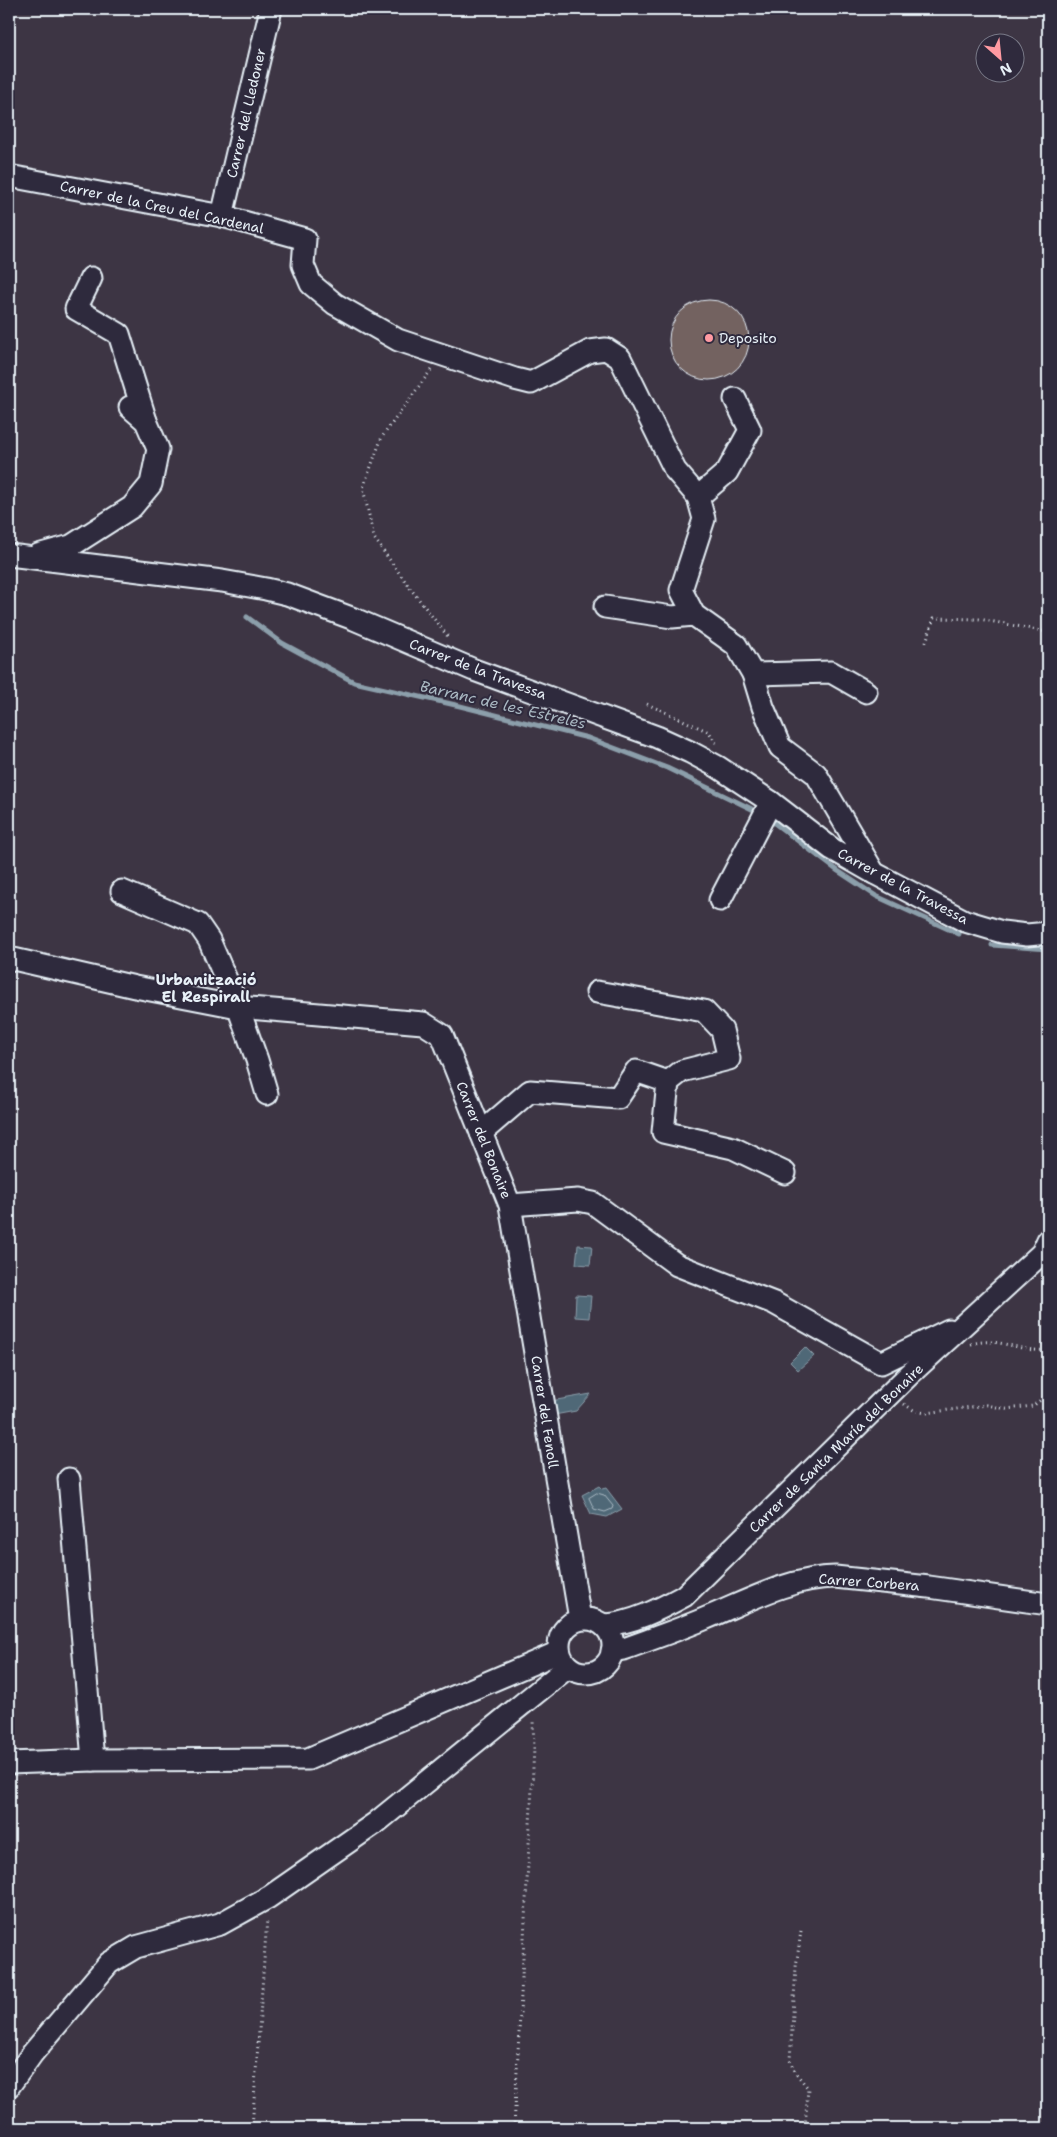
<svg xmlns="http://www.w3.org/2000/svg" width="1057" height="2137" font-family="'Shantell Sans',sans-serif">
<style>
.water{fill:#4f6877;stroke:#8c9fab}
.lines{fill:none;stroke-linecap:round;stroke-linejoin:round}
.shore{stroke:#abbac4;stroke-width:1}
.stream{stroke:#8c9fab;stroke-width:5}
.building{fill:#736260;stroke:#e8f1f8}
.minor-casing{stroke:#e8f1f8;stroke-width:25}
.path{stroke:#e8f1f8;stroke-width:3;stroke-dasharray:1 4;stroke-linecap:butt}
.minor{stroke:#2f2a3d;stroke-width:21}
.poi-dot{fill:#ff9aa2;stroke:#2f2a3d;stroke-width:2}
.labels{text-anchor:middle;stroke-width:4;stroke-linejoin:round;paint-order:stroke}
.street-label{font-size:14px;fill:#e8f1f8;stroke:#2f2a3d}
.poi-label{font-size:14px;fill:#e8f1f8;stroke:#2f2a3d;text-anchor:start}
.water-label{font-size:15px;font-style:italic;fill:#abbac4;stroke:#2f2a3d}
.neighbourhood-label{font-size:15px;font-weight:bold;fill:#e8f1f8;stroke:#2f2a3d}
</style>
<rect width="100%" height="100%" fill="#3d3544"/>
<filter id="ink" filterUnits="userSpaceOnUse"><feTurbulence type="fractalNoise" baseFrequency=".02" numOctaves="2"/><feDisplacementMap in="SourceGraphic" scale="10" xChannelSelector="R" yChannelSelector="G"/><feConvolveMatrix kernelMatrix="1 2 1 2 8 2 1 2 1" color-interpolation-filters="sRGB"/></filter>
<g filter="url(#ink)">
<!-- water -->
<g class="water">
<path d="M578 1245 592 1246 590 1265 576 1264Z"/>
<path d="M576 1295 591 1296 589 1318 575 1317Z"/>
<path d="M805 1347 814 1356 798 1370 790 1362Z"/>
<path d="M591 1394 576 1411 554 1415 551 1401Z"/>
<path d="M599 1486 602 1489 606 1488 622 1509 607 1517 591 1514 582 1495Z"/>
</g>
<g class="lines">
<!-- shore -->
<path class="shore" d="M597 1493 604 1495 613 1506 612 1509 605 1512 594 1509 589 1498Z"/>
<!-- stream -->
<g class="stream">
<path d="M247 617 282 643 354 682 460 706 588 738 667 768 758 812"/>
<path d="M769 819 838 871 876 896 959 934"/>
<path d="M992 945 1048 949"/>
</g>
</g>
<!-- building -->
<circle class="building" cx="709" cy="340" r="40"/>
<g class="lines">
<!-- minor casing -->
<g class="minor-casing">
<g id="minor">
<path d="M9 176 222 216 305 239 303 265 311 284 335 304 398 340 515 379 531 383 590 351 606 349 620 358 675 470 698 497 704 519 681 590 694 615 736 645 753 674 763 707 780 747 816 774 874 873"/>
<path d="M222 216 271 9"/>
<path d="M91 278 76 309 119 334 146 421"/>
<path d="M698 497 727 472 750 430 735 399"/>
<path d="M9 555 222 581 266 589 287 594 354 619 474 670 657 737 690 752 718 767 771 802 832 849 874 873 965 921 1002 932 1027 935 1048 933"/>
<path d="M38 555 71 546 132 507 151 484 158 449 146 421 130 407"/>
<path d="M605 607 672 617 694 615"/>
<path d="M753 674 831 672 866 692"/>
<path d="M122 891 198 924 209 940 238 1007 257 1060 267 1094"/>
<path d="M720 900 771 802"/>
<path d="M9 958 135 987 238 1007 423 1023 442 1035 510 1205 580 1619"/>
<path d="M668 1082 663 1132 733 1148 785 1173"/>
<path d="M481 1133 530 1091 618 1098 636 1071 668 1082 682 1071 729 1059 722 1030 704 1011 597 992"/>
<path d="M510 1205 578 1200 593 1203 677 1265 774 1303 881 1363 949 1330"/>
<path d="M69 1479 93 1760"/>
<circle cx="586" cy="1646" r="27"/>
<path d="M604 1625C631 1624 660 1609 684 1596L910 1374 1042 1253 1048 1240"/>
<path d="M612 1651 624 1649C651 1639 678 1630 704 1619 746 1602 788 1578 835 1577L929 1587 1048 1604"/>
<path d="M9 1763 93 1760 308 1759 559 1652"/>
<path d="M9 2086 32 2054 109 1963 136 1947 220 1924 269 1897 377 1822 568 1667"/>
</g>
</g>
<!-- path -->
<g class="path">
<path d="M431 370 382 437 363 488 374 538 410 588 449 638"/>
<path d="M926 642 934 618 979 619 1048 632"/>
<path d="M647 704 709 732 718 746"/>
<path d="M971 1344C1000 1336 1019 1353 1048 1350"/>
<path d="M904 1404 915 1411 926 1413 987 1405 1006 1409 1033 1406 1048 1394"/>
<path d="M801 1931 796 1967 790 2060 794 2071 808 2088 805 2128"/>
<path d="M252 2128 267 1919"/>
<path d="M514 2128 534 1749 533 1720"/>
</g>
<!-- minor -->
<use href="#minor" class="minor"/>
</g>
</g>
<!-- markers -->
<circle class="poi-dot" cx="709" cy="338" r="5"/>
<g class="labels">
<!-- street labels -->
<g class="street-label">
<text transform="translate(246 113) rotate(-77)" y="5">Carrer del Lledoner</text>
<text transform="translate(162 207) rotate(12)" y="5">Carrer de la Creu del Cardenal</text>
<text transform="translate(478 669) rotate(21)" y="5">Carrer de la Travessa</text>
<text transform="translate(903 886) rotate(28)" y="5">Carrer de la Travessa</text>
<text transform="translate(484 1140) rotate(68)" y="5">Carrer del Bonaire</text>
<text transform="translate(545 1412) rotate(81)" y="5">Carrer del Fenoll</text>
<text transform="translate(836 1448) rotate(-44)" y="5">Carrer de Santa María del Bonaire</text>
<text transform="translate(869 1582) rotate(4)" y="5">Carrer Corbera</text>
</g>
<!-- poi labels -->
<g class="poi-label">
<text x="719" y="343">Deposito</text>
</g>
<!-- water labels -->
<g class="water-label">
<text transform="translate(503 705) rotate(13)" y="5">Barranc de les Estreles</text>
</g>
<!-- neighbourhood labels -->
<g class="neighbourhood-label">
<text x="206" y="985">Urbanització<tspan x="206" dy="17">El Respirall</tspan></text>
</g>
</g>
<!-- margin -->
<rect width="1057" height="2137" fill="none" stroke="#2f2a3d" stroke-width="30"/>
<rect x="15" y="15" width="1027" height="2107" fill="none" stroke="#e8f1f8" stroke-width="2" filter="url(#ink)"/>
<!-- north arrow -->
<g transform="translate(1000 58) rotate(153)"><circle r="24" fill="#2f2a3d" stroke="#797a88"/>
<path d="M0-4L9 19L0 12L-9 19Z" fill="#ff9aa2"/>
<text y="-8" font-size="14" font-weight="bold" text-anchor="middle" fill="#e8f1f8">N</text>
</g>
</svg>
